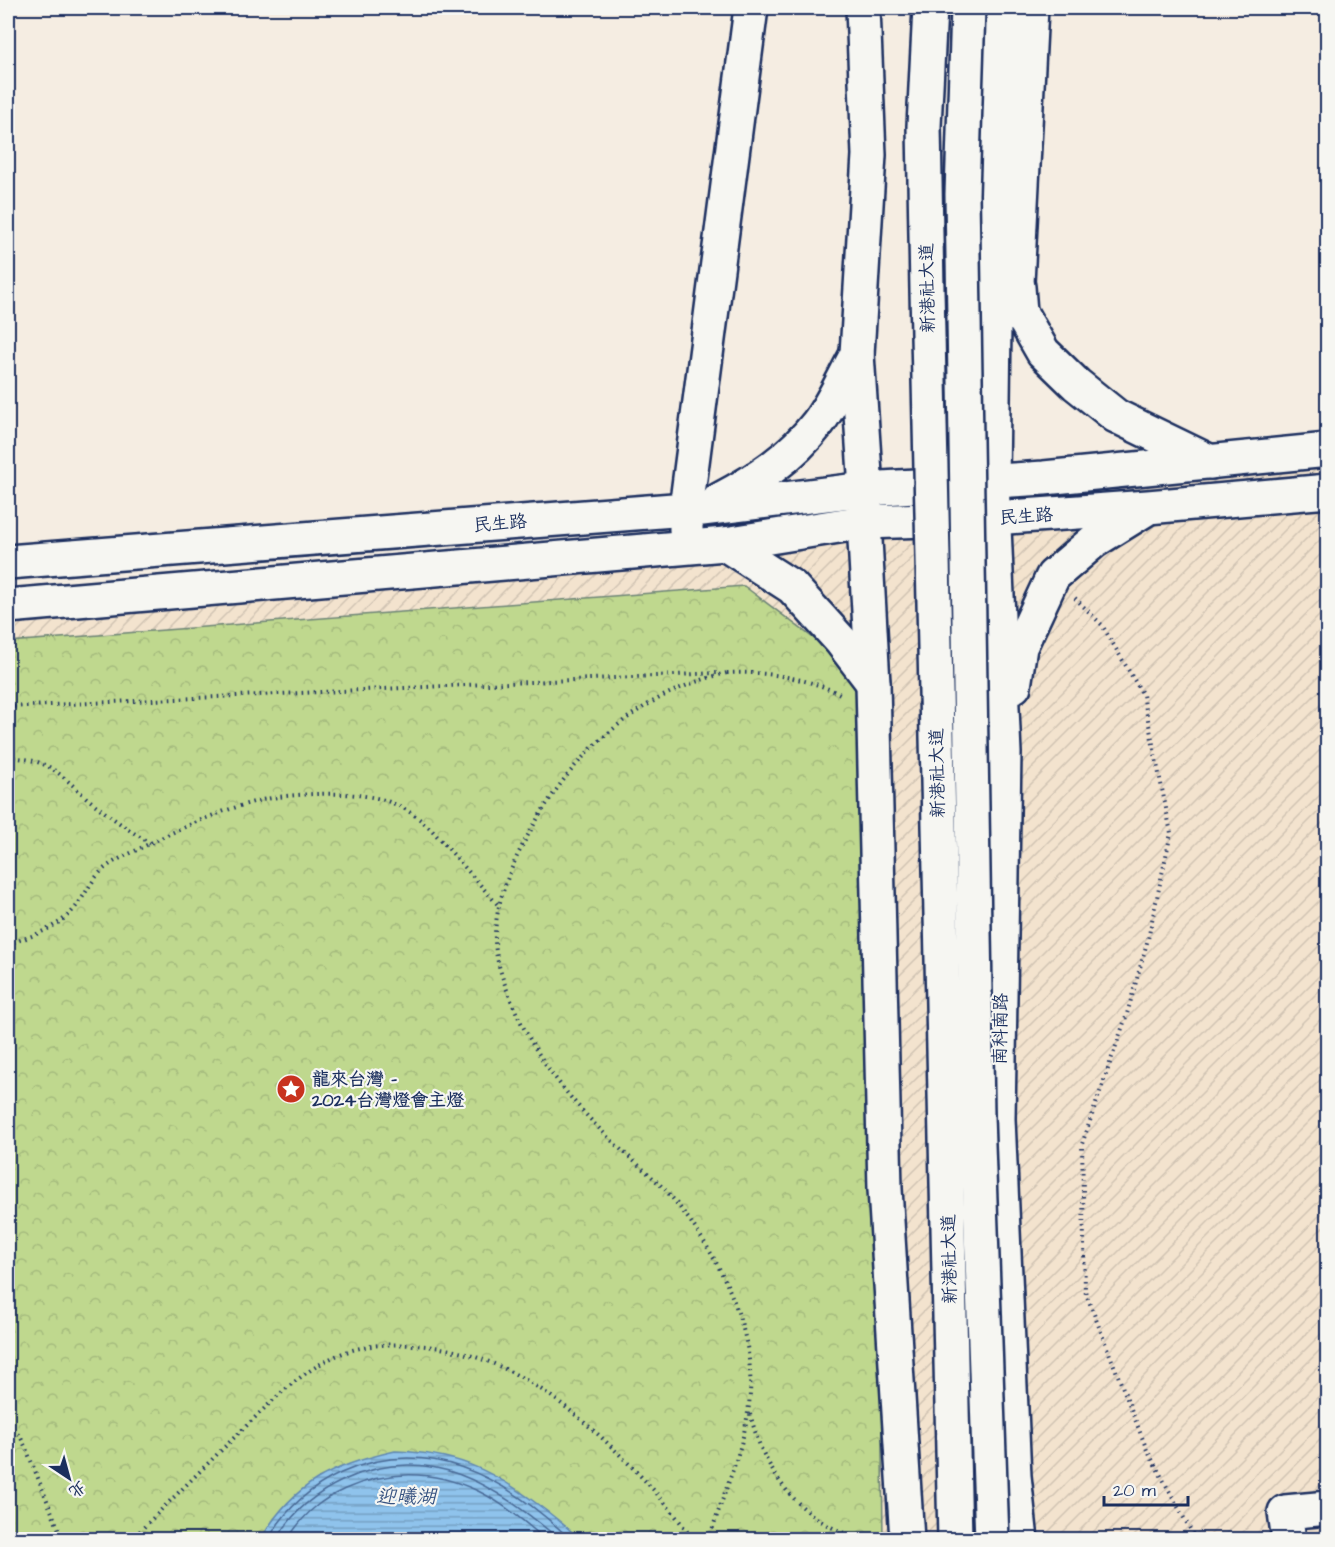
<svg xmlns="http://www.w3.org/2000/svg" width="1335" height="1547" font-family="'Architects Daughter','LXGW WenKai TC',sans-serif">
<style>
.industrial{fill:url(#industrial-furrows)}
.park{fill:url(#park-crowns);stroke:#6d8476;stroke-width:1.5}
.water{fill:url(#water-rules);stroke:#6188b3;stroke-width:1.5}
.lines{fill:none;stroke-linecap:round;stroke-linejoin:round}
.shore{stroke:#496a97;stroke-width:1.5}
.minor-casing{stroke:#1b2f5e;stroke-width:38}
.path{stroke:#1b2f5e;stroke-width:4;stroke-dasharray:1.5 4.5;stroke-linecap:butt}
.minor{stroke:#f6f6f2;stroke-width:33}
.minor-bridge-casing{stroke:#1b2f5e;stroke-width:38;stroke-linecap:butt}
.minor-bridge{stroke:#f6f6f2;stroke-width:33}
.labels{text-anchor:middle;stroke-width:4.5;stroke-linejoin:round;paint-order:stroke}
.street-label{font-size:18px;fill:#1b2f5e;stroke:#f6f6f2}
.poi-label{font-size:18px;font-weight:bold;fill:#1b2f5e;stroke:#f6f6f2;text-anchor:start}
.water-label{font-size:20px;font-style:italic;fill:#385482;stroke:#f6f6f2}
</style>
<defs>
<pattern id="industrial-furrows" width="10" height="10" patternUnits="userSpaceOnUse" patternTransform="scale(1.5)"><rect width="10" height="10" fill="#f3e3ce"/><path d="M-1 1l2-2M0 10L10 0M9 11l2-2" fill="none" stroke="#d0c3b3"/></pattern>
<pattern id="park-crowns" width="20" height="18" patternUnits="userSpaceOnUse" patternTransform="scale(1.5)"><rect width="20" height="18" fill="#bfd88e"/><path d="M2 6a3 3 0 1 1 6 0M12 15a3 3 0 1 1 6 0" fill="none" stroke="#a4ba7d"/></pattern>
<pattern id="water-rules" width="6" height="5" patternUnits="userSpaceOnUse" patternTransform="scale(1.5)"><rect width="6" height="5" fill="#8fc3ec"/><path d="M0 2.5h6" fill="none" stroke="#749fc2"/></pattern>
</defs>
<rect width="100%" height="100%" fill="#f5ede2"/>
<filter id="ink" filterUnits="userSpaceOnUse"><feTurbulence type="fractalNoise" baseFrequency=".0167" numOctaves="2"/><feDisplacementMap in="SourceGraphic" scale="12" xChannelSelector="R" yChannelSelector="G"/><feConvolveMatrix kernelMatrix="1 2 1 2 8 2 1 2 1" color-interpolation-filters="sRGB"/></filter>
<g filter="url(#ink)">
<!-- industrial -->
<path class="industrial" d="M1327 468V1539H8V599Z"/>
<!-- park -->
<path class="park" d="M744 586 873 683 883 1539 8 1540V642Z"/>
<!-- water -->
<path class="water" d="M395 1451C454 1453 489 1468 536 1503 551 1514 567 1526 579 1539H261C293 1483 333 1465 395 1451Z"/>
<g class="lines">
<!-- shore -->
<g class="shore">
<path d="M268 1540C285 1509 309 1488 341 1473 428 1433 508 1479 571 1540"/>
<path d="M277 1540C292 1511 316 1493 344 1480 429 1440 496 1486 560 1540"/>
<path d="M287 1540C295 1528 303 1517 314 1508 323 1500 334 1494 345 1489 390 1469 434 1470 478 1491 503 1503 525 1522 546 1540"/>
</g>
<!-- minor casing -->
<g class="minor-casing">
<g id="minor">
<path d="M863 8 869 155 857 354 866 489 864 522 873 683 885 1189 907 1540"/>
<path d="M998 8 992 482 1004 753 998 1119 1014 1476 1021 1540"/>
<path d="M1018 287 1020 312 1043 352 1076 384 1116 416 1211 462"/>
<path d="M1014 314 1017 283 1031 8"/>
<path d="M719 500C757 480 791 458 818 423 833 403 844 377 857 354"/>
<path d="M686 530V509L751 8"/>
<path d="M725 544 792 587 841 641 873 683"/>
<path d="M8 562 686 509H702L866 489 1044 478 1328 450"/>
<path d="M8 606 725 544 864 522 994 518 1148 507 1328 491"/>
<path d="M1014 686 1020 647 1053 576 1094 541 1144 510"/>
<path d="M1289 1540 1285 1512 1328 1508"/>
</g>
</g>
<!-- path -->
<g class="path">
<path d="M1075 598 1102 625 1143 695 1171 833 1148 939 1127 1014 1082 1144 1085 1291 1147 1450 1196 1540"/>
<path d="M727 673C765 671 809 678 842 695"/>
<path d="M8 707 717 673"/>
<path d="M8 757C51 760 58 773 88 799 108 815 128 830 150 843"/>
<path d="M8 944C33 936 62 927 78 904 88 890 94 875 109 865 116 860 125 856 133 852 173 831 234 803 278 797 309 793 358 791 387 801 404 807 417 816 430 828L499 906"/>
<path d="M750 1414C755 1431 759 1447 768 1462 788 1502 832 1540 879 1539"/>
<path d="M8 1427 20 1436 25 1446 63 1540"/>
<path d="M131 1540C168 1503 204 1467 241 1431 267 1406 293 1379 324 1362 351 1346 382 1343 412 1345 498 1349 563 1399 622 1457 648 1483 673 1510 693 1540"/>
<path d="M709 1540C733 1461 767 1408 741 1322 727 1275 700 1230 668 1193 651 1174 631 1160 613 1142 570 1101 533 1055 511 1000 502 978 494 956 495 933 498 887 522 843 546 805 588 739 651 690 727 673"/>
</g>
<!-- minor -->
<use href="#minor" class="minor"/>
<!-- minor-bridge casing -->
<g class="minor-bridge-casing">
<g id="minor-bridge">
<path d="M930 8 924 126 927 290 955 1540"/>
<path d="M968 8 962 194 977 1116 992 1540"/>
</g>
</g>
<!-- minor-bridge -->
<use href="#minor-bridge" class="minor-bridge"/>
</g>
</g>
<!-- icons -->
<defs>
<g id="sight-disc" transform="scale(1.5)"><circle r="9.5" fill="#c8321e" stroke="#f6f6f2"/><path d="M0-6L1.8-2.2L6-1.7L2.9 1.2L3.7 5.4L0 3.3L-3.7 5.4L-2.9 1.2L-6-1.7L-1.8-2.2Z" fill="#fff"/></g>
</defs>
<g fill-rule="evenodd">
<use href="#sight-disc" x="291" y="1089"/>
</g>
<g class="labels">
<!-- street labels -->
<g class="street-label">
<text transform="translate(927 288) rotate(-91)" y="6">新港社大道</text>
<text transform="translate(1026 516) rotate(-4)" y="6">民生路</text>
<text transform="translate(500 523) rotate(-5)" y="6">民生路</text>
<text transform="translate(937 773) rotate(-91)" y="6">新港社大道</text>
<text transform="translate(1000 1029) rotate(-89)" y="6">南科南路</text>
<text transform="translate(949 1259) rotate(-91)" y="6">新港社大道</text>
</g>
<!-- poi labels -->
<g class="poi-label">
<text x="312" y="1085">龍來台灣 -<tspan x="312" dy="21">2024台灣燈會主燈</tspan></text>
</g>
<!-- water labels -->
<g class="water-label">
<text x="406" y="1503">迎曦湖</text>
</g>
</g>
<!-- margin -->
<rect width="1335" height="1547" fill="none" stroke="#f6f6f2" stroke-width="30"/>
<rect x="15" y="15" width="1305" height="1517" fill="none" stroke="#1b2f5e" stroke-width="2" filter="url(#ink)"/>
<!-- north arrow -->
<g transform="translate(69 1478) rotate(144)" stroke="#f6f6f2" stroke-width="4.5" paint-order="stroke">
<path d="M0-4.5L10 22L0 15L-10 22Z" fill="#1b2f5e"/>
<text y="-9" font-size="16" font-weight="bold" text-anchor="middle" fill="#1b2f5e">北</text>
</g>
<!-- scale -->
<path d="M1104 1496v9h84v-9" fill="none" stroke="#1b2f5e" stroke-width="3"/>
<text x="1113" y="1496" font-size="18" fill="#1b2f5e" stroke="#f6f6f2" stroke-width="4.5" paint-order="stroke">20 m</text>
</svg>
